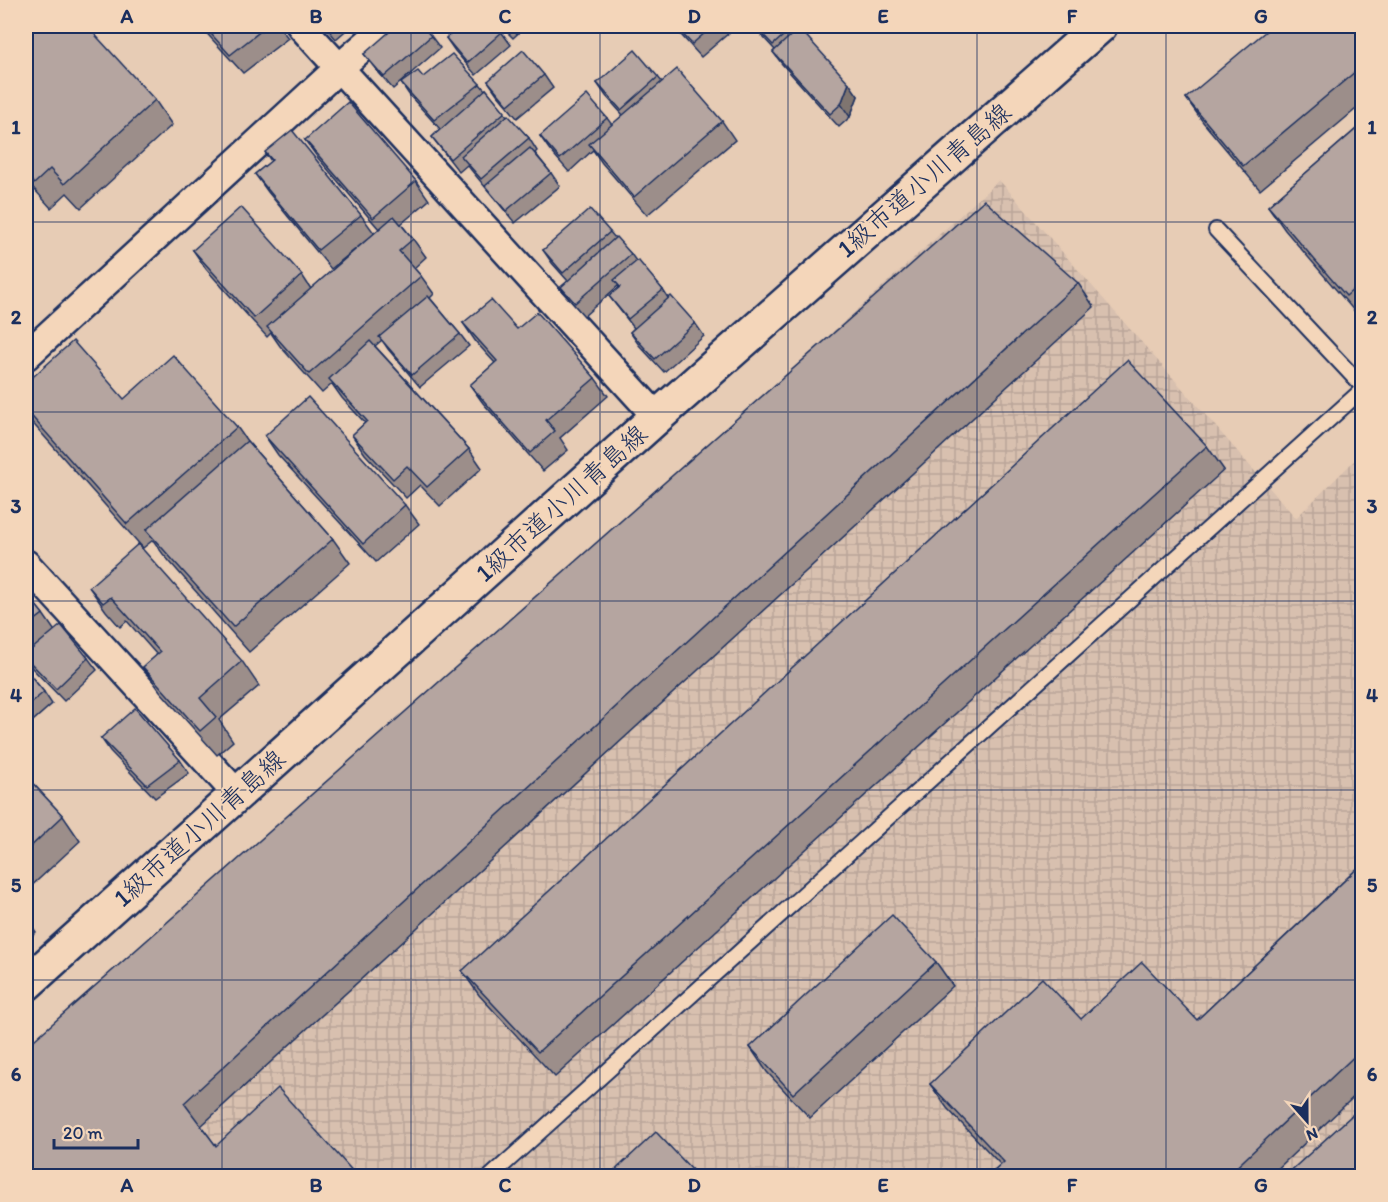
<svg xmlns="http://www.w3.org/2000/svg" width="1388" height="1202" font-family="Itim,'Klee One',sans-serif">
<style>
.industrial{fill:url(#industrial-grid)}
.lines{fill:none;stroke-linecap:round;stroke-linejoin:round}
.service-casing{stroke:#1b2f5e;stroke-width:18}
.minor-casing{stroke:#1b2f5e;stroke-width:32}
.tertiary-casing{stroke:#1b2f5e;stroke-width:38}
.service{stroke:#f4d6ba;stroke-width:14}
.minor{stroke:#f4d6ba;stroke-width:27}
.tertiary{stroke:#f4d6ba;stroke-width:33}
.wall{fill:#9c8e8a;stroke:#1b2f5e;stroke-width:1.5}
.shaded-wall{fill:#7f7470;stroke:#1b2f5e;stroke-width:1.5}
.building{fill:#b5a5a0;stroke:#1b2f5e;stroke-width:1.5}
.grid{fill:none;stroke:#1b2f5e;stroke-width:1.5;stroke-opacity:0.55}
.labels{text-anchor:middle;stroke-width:4.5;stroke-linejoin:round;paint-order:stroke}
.street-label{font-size:26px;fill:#1b2f5e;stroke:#f4d6ba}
.neatline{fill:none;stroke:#1b2f5e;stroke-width:2}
.grid-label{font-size:20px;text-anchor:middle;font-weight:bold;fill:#1b2f5e}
</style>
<defs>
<pattern id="industrial-grid" width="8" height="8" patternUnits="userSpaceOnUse" patternTransform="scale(1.5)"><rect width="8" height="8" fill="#d8c0af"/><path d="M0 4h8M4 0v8" fill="none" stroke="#b9a599"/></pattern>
</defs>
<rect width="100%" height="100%" fill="#e7ccb5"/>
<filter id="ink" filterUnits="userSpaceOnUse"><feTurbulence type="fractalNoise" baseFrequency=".0167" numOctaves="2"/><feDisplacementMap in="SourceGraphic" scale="12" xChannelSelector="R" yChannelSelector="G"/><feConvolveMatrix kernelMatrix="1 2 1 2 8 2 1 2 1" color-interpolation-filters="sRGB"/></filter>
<g filter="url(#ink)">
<!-- industrial -->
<path class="industrial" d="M999 180 1296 518 1362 453V1176H26V1069Z"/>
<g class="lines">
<!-- service casing -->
<g class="service-casing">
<g id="service">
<path d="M1216 230 1362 386"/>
<path d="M491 1176 1362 390"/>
</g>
</g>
<!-- minor casing -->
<g class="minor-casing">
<g id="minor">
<path d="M301 26 657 417"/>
<path d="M26 356 339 68 387 26"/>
<path d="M26 564 237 794"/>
</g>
</g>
<!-- tertiary casing -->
<g class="tertiary-casing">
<path id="tertiary" d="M26 984 657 417 1100 26"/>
</g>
<!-- service -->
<use href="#service" class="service"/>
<!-- minor -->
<use href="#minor" class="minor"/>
<!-- tertiary -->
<use href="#tertiary" class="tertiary"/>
</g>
<!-- wall -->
<g class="wall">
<path d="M26 26 155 100 172 125 81 208 67 193 51 208 26 180Z"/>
<path d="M200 26H279L288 38 243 73Z"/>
<path d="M325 26H351L336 39Z"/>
<path d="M430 26H439L434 29Z"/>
<path d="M459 26H497L511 45 476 75 455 51 446 38Z"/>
<path d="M501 26H526L513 38Z"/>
<path d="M675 26H737L701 57 682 36Z"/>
<path d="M753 26H798L804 34 858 96 850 117 839 127 782 64 773 52 775 50Z"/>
<path d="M1362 26V104L1260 190 1203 122 1186 98Z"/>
<path d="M431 36 440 48 393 89 373 66 364 54Z"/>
<path d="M544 75 553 88 517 118 497 94 488 81Z"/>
<path d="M423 77 480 84 485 90 486 89 507 116 529 138 537 151 535 153 551 173 560 186 515 223 467 165 459 172 432 137 440 129 410 96 401 83Z"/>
<path d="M658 77 662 82 722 121 735 140 647 215 602 163 593 150 569 172 549 149 540 136 607 118 612 125 623 115 606 96 597 83Z"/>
<path d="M1362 124V320L1285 230 1268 206Z"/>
<path d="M305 140 416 181 429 200 401 224 413 239 426 257 414 268 421 276 434 294 430 298 460 334 469 346 420 387 388 349 382 340 375 346 469 449 482 468 440 506 420 485 406 498 365 454 352 435 365 423 342 398 332 384 322 393 280 346 271 333 267 337 206 269 193 250 302 275 311 289 374 234 331 269 268 192 255 174 271 161 265 152 361 215 374 233 379 229 318 158Z"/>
<path d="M610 232 615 238 631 254 636 261 663 290 668 298 695 323 704 336 664 372 639 345 630 332 634 328 609 296 619 288 618 286 584 316 570 300 561 287 568 281 552 263 543 250Z"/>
<path d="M1078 283 1094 307 201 1126 216 1146 26 1176Z"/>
<path d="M463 323 517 329 595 378 608 396 560 438 568 450 543 471 483 403 470 385 495 363 476 342Z"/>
<path d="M26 383 124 399 237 427 247 441 333 539 350 563 249 652 163 554 153 540 143 548 29 419 26 414Z"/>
<path d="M265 436 405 505 419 524 376 562 278 455Z"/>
<path d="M1207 446 1224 470 555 1077 479 995 462 971Z"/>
<path d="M89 587 242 661 259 686 219 720 233 741 217 755 160 691 143 667 157 655 127 621 120 627 106 611Z"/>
<path d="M26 593 43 614 54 630 88 658 97 670 64 701 32 668 26 658Z"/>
<path d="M26 670 44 692 52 704 26 727Z"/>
<path d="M101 738 180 760 189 773 155 798 110 751Z"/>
<path d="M26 776 63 816 80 841 26 891Z"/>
<path d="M1362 864V1089L1270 1176H989L1001 1165 947 1108 930 1084 1081 1019 1197 1020Z"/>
<path d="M26 918 36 932 26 942Z"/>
<path d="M936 962 953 986 810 1118 767 1072 750 1047Z"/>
</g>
<!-- shaded-wall -->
<path class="shaded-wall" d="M849 83 858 96 850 117 841 104Z"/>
<!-- building -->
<g class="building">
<path d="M26 26H87L155 100 64 184 50 169 34 184 26 174Z"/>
<path d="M204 26H267L230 55Z"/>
<path d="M396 26H422L431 36 384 77 364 54Z"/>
<path d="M460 26H497L502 32 467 63 446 38Z"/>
<path d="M675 26H713L692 44Z"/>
<path d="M755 26H794L773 45Z"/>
<path d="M1272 26H1362V66L1243 166 1186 98Z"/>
<path d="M799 28 849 83 841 104 830 114 773 52Z"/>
<path d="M523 50 544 75 508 105 488 81Z"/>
<path d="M635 50 658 77 621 110 597 83Z"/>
<path d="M452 54 480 84 434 120 401 83 418 71 423 77Z"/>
<path d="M677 69 722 121 634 197 589 144Z"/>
<path d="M486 89 505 112 450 159 432 137Z"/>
<path d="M587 95 607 118 560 159 540 136Z"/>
<path d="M348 102 416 181 373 218 305 140Z"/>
<path d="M508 115 529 138 481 179 461 156Z"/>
<path d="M1362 124V282L1346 296 1268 206Z"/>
<path d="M292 130 361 215 318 250 255 174 272 160 265 152Z"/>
<path d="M530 148 551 173 506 211 485 186Z"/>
<path d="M984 200 1078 283 184 1103 216 1146 278 1088 357 1176H26V1047Z"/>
<path d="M241 207 302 275 254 318 193 250Z"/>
<path d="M590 209 610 232 563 273 543 250Z"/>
<path d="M394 216 413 239 399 251 421 276 309 374 267 327Z"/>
<path d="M616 237 631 254 575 303 561 287Z"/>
<path d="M638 260 663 290 628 319 609 296 620 287 614 280Z"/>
<path d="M428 296 460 334 412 375 379 337Z"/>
<path d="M671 296 695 323 655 359 630 332Z"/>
<path d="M491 300 517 329 537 312 595 378 546 420 555 431 530 453 470 385 497 361 463 323Z"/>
<path d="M73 341 124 399 173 355 237 427 127 524 26 410V383Z"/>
<path d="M370 341 469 449 427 487 407 466 393 479 352 435 367 421 329 379Z"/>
<path d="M1127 360 1207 446 538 1052 462 971Z"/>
<path d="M308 397 405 505 363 544 265 436Z"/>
<path d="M247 441 333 539 233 627 146 530Z"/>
<path d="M138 544 242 661 200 698 216 717 200 731 143 667 160 652 111 597 103 603 89 587Z"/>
<path d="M26 593 43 614 26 627Z"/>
<path d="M61 625 88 658 56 689 26 658V654Z"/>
<path d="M26 670 44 692 26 707Z"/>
<path d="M135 708 180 760 147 785 101 738Z"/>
<path d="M26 776 63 816 26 851Z"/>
<path d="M1362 864V1049L1227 1176H989L1004 1162 930 1084 1042 978 1081 1019 1142 962 1197 1020Z"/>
<path d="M892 915 936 962 793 1094 750 1047Z"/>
<path d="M1362 1106V1176H1285Z"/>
<path d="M656 1132 698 1176H609Z"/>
</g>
</g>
<!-- grid -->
<path class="grid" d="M222 26V1176M411 26V1176M600 26V1176M788 26V1176M977 26V1176M1166 26V1176M26 222H1362M26 412H1362M26 601H1362M26 790H1362M26 980H1362"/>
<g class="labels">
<!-- street labels -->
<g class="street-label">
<text transform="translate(924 180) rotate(-41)" y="9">1級市道小川青島線</text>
<text transform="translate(561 503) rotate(-42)" y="9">1級市道小川青島線</text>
<text transform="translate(199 828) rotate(-42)" y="9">1級市道小川青島線</text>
</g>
</g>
<!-- margin -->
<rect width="1388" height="1202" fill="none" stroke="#f4d6ba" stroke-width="66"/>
<!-- north arrow -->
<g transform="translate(1307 1121) rotate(159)" stroke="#f4d6ba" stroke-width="4.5" paint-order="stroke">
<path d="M0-4.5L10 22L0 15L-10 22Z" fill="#1b2f5e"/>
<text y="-9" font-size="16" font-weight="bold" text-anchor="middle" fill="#1b2f5e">N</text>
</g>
<!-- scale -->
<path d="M54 1139v9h84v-9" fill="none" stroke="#1b2f5e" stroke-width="3"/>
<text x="63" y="1139" font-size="18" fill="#1b2f5e" stroke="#f4d6ba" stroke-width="4.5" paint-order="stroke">20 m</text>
<rect x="33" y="33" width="1322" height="1136" class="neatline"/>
<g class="grid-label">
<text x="127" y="23">A</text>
<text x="316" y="23">B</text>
<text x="505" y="23">C</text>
<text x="694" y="23">D</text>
<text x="883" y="23">E</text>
<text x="1072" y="23">F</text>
<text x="1261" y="23">G</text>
<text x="16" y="134">1</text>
<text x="1372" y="134">1</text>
<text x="16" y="324">2</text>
<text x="1372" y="324">2</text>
<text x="16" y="513">3</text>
<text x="1372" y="513">3</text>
<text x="16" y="702">4</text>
<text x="1372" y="702">4</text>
<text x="16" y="892">5</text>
<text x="1372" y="892">5</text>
<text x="16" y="1081">6</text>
<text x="1372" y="1081">6</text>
<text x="127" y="1192">A</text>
<text x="316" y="1192">B</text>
<text x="505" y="1192">C</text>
<text x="694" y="1192">D</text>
<text x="883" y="1192">E</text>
<text x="1072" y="1192">F</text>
<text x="1261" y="1192">G</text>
</g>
</svg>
